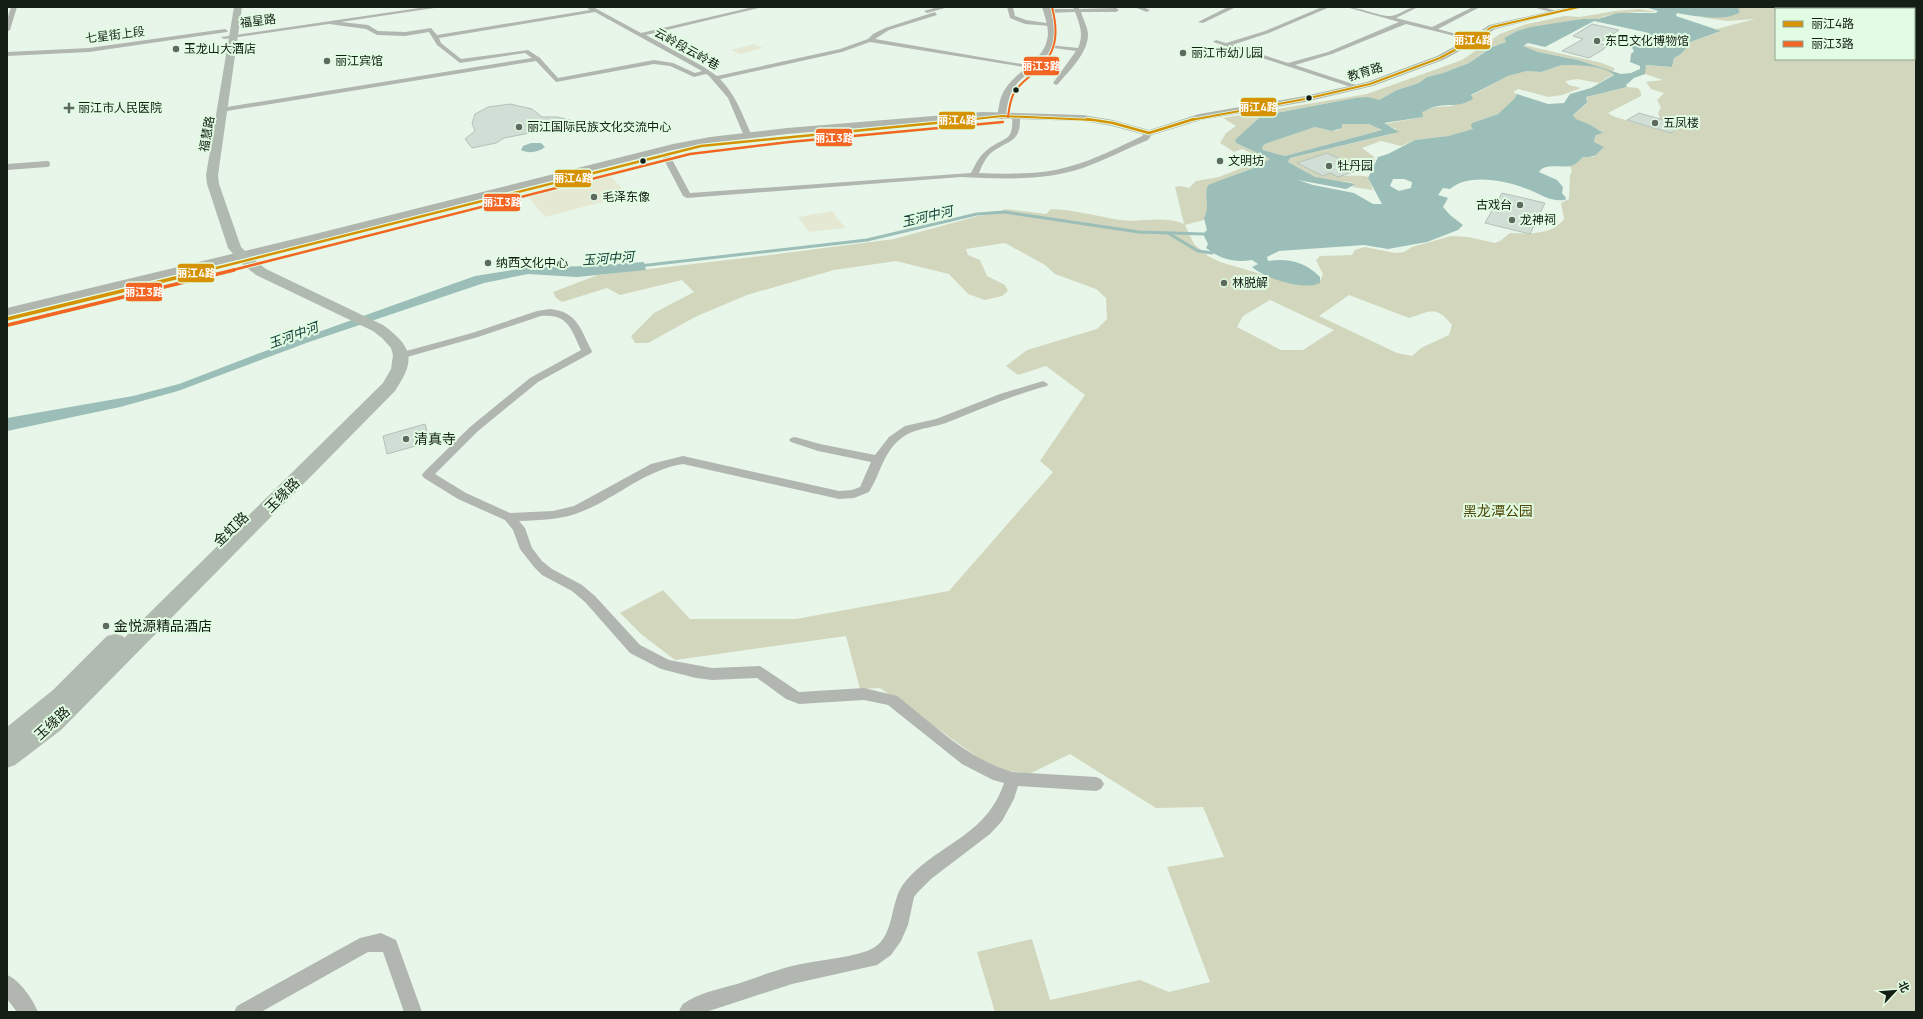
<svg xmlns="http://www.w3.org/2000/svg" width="1923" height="1019" font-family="Manrope,'Noto Sans SC',sans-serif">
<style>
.green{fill:#e5e9d3}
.forest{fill:#d2d6bd;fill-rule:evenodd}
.water{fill:#9bbeb8;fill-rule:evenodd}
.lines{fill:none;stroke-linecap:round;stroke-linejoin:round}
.stream{stroke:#9bbeb8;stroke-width:3}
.building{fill:#d0ded5;stroke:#b3c1b8}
.pedestrian{stroke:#b1b7b0;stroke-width:6}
.minor{fill:#b1b7b0;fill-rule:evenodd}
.tertiary{fill:#b1b7b0;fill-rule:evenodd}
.secondary{fill:#b0b6ad;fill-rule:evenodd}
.primary{fill:#b1bab1;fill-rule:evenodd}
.bus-1-far2-casing{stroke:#e1fce2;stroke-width:3.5}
.bus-1-far1-casing{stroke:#e1fce2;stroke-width:4.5}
.bus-1-casing{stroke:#e1fce2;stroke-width:6}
.bus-2-far2-casing{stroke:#e1fce2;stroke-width:3.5}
.bus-2-far1-casing{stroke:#e1fce2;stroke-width:4.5}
.bus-2-casing{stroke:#e1fce2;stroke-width:6}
.bus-1-far2{stroke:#d59203;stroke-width:2}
.bus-1-far1{stroke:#d59203;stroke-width:2.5}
.bus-1{stroke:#d59203;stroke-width:3.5}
.bus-2-far2{stroke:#f26522;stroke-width:2}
.bus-2-far1{stroke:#f26522;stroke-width:2.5}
.bus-2{stroke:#f26522;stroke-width:3.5}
.poi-dot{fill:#5e6a5f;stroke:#e1fce2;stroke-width:1.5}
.bus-dot{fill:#141e15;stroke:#e1fce2;stroke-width:1.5}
.labels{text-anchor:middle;stroke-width:4;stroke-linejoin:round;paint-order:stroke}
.far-street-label{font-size:12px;fill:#141e15;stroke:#e1fce2}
.far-poi-label{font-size:12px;fill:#141e15;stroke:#e1fce2;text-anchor:start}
.far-water-label{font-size:13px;font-style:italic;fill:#113b39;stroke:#e1fce2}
.poi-label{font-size:14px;fill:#141e15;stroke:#e1fce2;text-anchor:start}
.street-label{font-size:14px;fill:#141e15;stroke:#e1fce2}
.park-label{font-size:14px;fill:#4e4607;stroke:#e1fce2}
.line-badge{stroke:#e1fce2;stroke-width:1.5}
.badge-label{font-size:11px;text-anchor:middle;font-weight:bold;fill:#fff}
</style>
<rect width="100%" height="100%" fill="#e7f6e8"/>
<!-- green -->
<g class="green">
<path d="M754 44 763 48 740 54 731 50Z"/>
<path d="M606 172 629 195 545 217 525 193Z"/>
<path d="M832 211 845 228 809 232 798 217Z"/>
</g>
<!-- forest -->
<g class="forest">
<path d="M1741 7H1916V1012H995L977 952 1032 939 1050 1000 1140 980 1169 992 1210 982 1167 867 1224 857 1203 807 1156 808 1070 754 1029 774 993 768 880 688 860 689 846 636 675 660 641 634 620 613 663 590 690 619H796L949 591 1053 472 1040 461 1085 395 1046 366 1018 375 1006 366 1027 350 1097 329 1107 319 1106 298 1096 289 1055 274 1045 265 1005 243 966 249 968 255 980 260 987 276 1005 285 1008 291 1002 296 985 300 968 294 949 274 896 261 834 270 747 295 695 317 648 343H635L631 336 654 313 694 292 682 280 620 295 607 288 562 302 556 298 553 292 598 275 770 255 894 239 978 216 999 213 1005 209 1046 214 1051 209C1074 210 1097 216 1120 220 1141 223 1164 215 1184 224L1175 187 1181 186 1189 188 1196 181 1219 177 1252 164 1240 159 1251 153 1242 149 1234 152 1220 143 1226 133 1236 126 1223 118 1367 94 1462 60 1500 34 1527 24 1565 16 1580 17 1615 11 1639 9 1657 12H1637L1605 16 1598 19H1582L1517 31 1504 38 1506 42 1491 47 1469 63 1443 73 1427 77 1419 83 1397 90 1379 100 1355 98 1261 116 1254 122 1236 143 1270 159 1269 161 1235 175 1206 191 1209 208 1204 220 1185 225 1194 244 1208 256 1220 262 1278 279 1320 281 1323 274 1316 260 1320 256 1352 255 1355 250 1365 247 1395 253 1404 252 1412 247 1451 236 1468 237 1495 243 1500 241 1510 233C1528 234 1553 235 1564 219L1561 203 1569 199 1570 175 1572 171 1570 166 1577 163 1583 157H1594L1599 145 1594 142V140L1596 135 1602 133 1589 124 1576 119 1573 115 1587 104 1586 97 1627 87 1638 88 1641 92V96L1608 113 1615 117 1671 133 1682 125 1660 119 1658 113 1661 107 1657 100 1664 93 1651 89 1646 82 1663 80 1645 74V65L1672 67 1674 58C1683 54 1683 50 1690 45V42L1719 32 1720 31 1716 29 1755 19 1727 21 1700 17 1725 16ZM1776 9H1914V59H1776ZM1349 295 1409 318C1432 311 1435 305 1452 325L1449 335 1421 348 1412 356 1397 353 1319 316ZM1270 300 1334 330 1303 350H1281L1237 327 1243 316Z"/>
<path d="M1524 45 1602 63 1614 68 1615 70 1611 71 1578 60 1538 52 1523 46Z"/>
<path d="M1562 65C1577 65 1602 63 1614 74L1599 83 1577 79 1565 81 1569 85 1581 88 1562 95 1548 97 1518 89 1513 92 1517 94 1514 99 1498 114 1472 123 1474 129 1448 136 1415 140 1401 146 1381 141 1362 148 1373 156 1375 160 1371 169H1362L1327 153 1297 163 1323 176 1330 173C1342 179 1355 173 1368 177L1373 190 1352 187 1356 184C1345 180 1336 182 1325 180 1311 177 1299 169 1288 162L1290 158 1298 156 1392 134 1396 129 1384 124 1423 117 1421 112 1435 107 1452 106 1508 76 1527 71 1541 72Z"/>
<path d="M1342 124H1369L1382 130 1285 156 1263 150 1262 147 1265 144 1315 127 1332 131 1339 130Z"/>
</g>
<!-- water -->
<g class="water">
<path d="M1645 7 1741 8 1738 9 1740 12C1727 22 1693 16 1677 13L1676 16 1721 31 1690 42V45C1683 50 1683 54 1674 58L1672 67 1646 65 1645 74 1634 78 1626 85 1627 87 1586 97 1587 103 1573 115 1576 119 1589 124 1603 133 1596 135 1594 140V142L1604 147C1594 155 1599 157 1583 157 1579 161 1576 165 1570 166 1561 168 1544 163 1539 172L1557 180 1563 187 1562 193 1566 198 1565 200C1551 202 1542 195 1530 190 1509 181 1468 172 1450 189L1443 188 1438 195 1448 198 1443 207 1450 215 1463 225 1458 230 1427 242 1388 249 1364 245 1279 251 1267 257 1268 261C1289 258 1305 262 1320 277V283C1305 291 1264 278 1252 267L1258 264 1252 260C1234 263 1220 259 1206 248L1208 244 1203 234 1207 230 1204 218C1211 203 1203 198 1208 185L1256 167 1270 159 1236 143 1235 140 1261 116 1355 98 1368 97 1379 100 1397 90 1419 83 1427 77 1443 73 1469 63 1492 47 1506 42 1504 38 1517 31 1531 27 1582 19H1598L1618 13H1656L1658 11ZM1594 21 1649 33 1631 46 1634 51 1631 54 1630 62 1640 66V69L1631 73 1621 74 1578 60 1538 52 1523 46 1528 43 1545 47ZM1562 65C1576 65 1604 65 1614 75L1591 88 1570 94 1564 103 1548 104 1517 94 1514 99 1498 114 1472 123 1471 126 1473 129 1448 136 1415 140 1388 154 1378 157 1368 178 1382 204H1373L1354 193 1313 185 1298 180 1346 189 1356 184 1315 177 1288 162 1290 158 1298 156 1399 132 1384 123 1423 117 1422 112C1426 111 1430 108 1434 107 1448 103 1458 108 1473 99L1471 95 1508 76 1527 71 1541 72ZM1342 124H1369L1382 130 1285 156 1263 150 1262 147 1265 144 1315 127 1332 131 1342 128ZM1393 179H1404L1412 182 1411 188 1399 191 1390 186Z"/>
<path d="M531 143H541L545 147C539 152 529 154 521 150L523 146Z"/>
<path d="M644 262 646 270 577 277 528 274 484 283 309 342 178 391 120 407 7 431V418L133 396 179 384 257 354 475 276 525 268 585 266Z"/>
</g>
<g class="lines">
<!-- stream -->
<g class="stream">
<path d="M1168 233 1198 251 1212 253"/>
<path d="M639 266 867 240 977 214 1004 212 1139 232 1203 234"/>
</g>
</g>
<!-- building -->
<g class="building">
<path d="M1592 24 1619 30 1599 43 1608 46 1603 49H1604L1589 58 1562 51 1583 39 1573 36Z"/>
<path d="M510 104 532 109 542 117H557L582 123 504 138 496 143 472 148 465 139 475 131 472 123 475 114 488 107Z"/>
<path d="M1639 113 1660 119 1683 125 1671 133 1627 120Z"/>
<path d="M1327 153 1362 169 1338 177 1330 173 1323 176 1297 163Z"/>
<path d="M1502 193 1545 203 1530 234 1485 223Z"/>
<path d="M425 424 430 442 387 454 383 436Z"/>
</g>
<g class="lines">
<!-- pedestrian -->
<path class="pedestrian" d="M7 167 47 164"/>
<!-- minor -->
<g class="minor">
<path d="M11 7H17L10 30 7 32V20Z"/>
<path d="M426 7H441L341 22 368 25 378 31 405 32 431 28 437 35 590 10 586 7H593L641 33 753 7H763L646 35 704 67 717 76 840 49 868 39 873 34 885 28 935 12 937 15 889 30 875 39 1033 66 1030 68 870 42 842 52 720 79C736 95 743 116 752 136L748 138 744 136 728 98 709 76 706 74 694 77 670 66 654 64 556 82 536 61 221 112 218 110 221 108 532 58 525 53 460 63 437 45 429 32 405 36 377 35 366 29 329 24 224 39 221 37ZM595 12 702 71 695 73 673 63 654 60 558 78 540 58 528 50 461 59 441 43 439 38Z"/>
<path d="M938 7H949L927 13 924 11Z"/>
<path d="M1007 7H1013L1015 16 1026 20 1053 24 1050 26 1025 24 1010 18Z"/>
<path d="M1073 7H1079V9L1116 8 1119 10 1116 12H1081C1083 19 1087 26 1088 33 1089 52 1069 71 1058 84L1056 85 1053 83 1076 51 1046 47 1049 45 1078 48C1084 35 1080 25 1075 12L1047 13 1044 11 1047 9H1074Z"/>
<path d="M1134 7H1143L1150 10 1147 12Z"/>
<path d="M1228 7H1236L1203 23 1198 22Z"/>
<path d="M1322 7H1330L1269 33 1232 45 1288 63 1328 52 1399 22 1346 7C1359 7 1382 17 1391 16 1400 15 1407 7 1418 7L1396 18 1432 27 1473 7H1480L1438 29 1475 39V41L1406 24 1332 54 1295 65 1359 86 1360 87 1357 89 1213 42 1216 40 1226 43 1265 31Z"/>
<path d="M1533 7H1543L1560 12 1557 14Z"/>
<path d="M225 29 228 31 227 32 89 52 7 56V52L89 48Z"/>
<path d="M1016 114 1020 116C1021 143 1010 139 992 152 985 158 982 166 979 173 1009 174 1042 175 1071 166 1096 159 1119 147 1142 136L1146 131 1153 133 1148 140C1126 149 1105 160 1083 168 1044 181 1001 179 961 177L687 198 683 196 661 154 668 152 690 193 971 173C975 165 979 156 987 150 1004 136 1014 143 1012 116Z"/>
<path d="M550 309C578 312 580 329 592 351L591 353 538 382 478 431 435 474 466 493 510 513 553 511 574 506 651 464 683 456 839 491 852 490 860 487 871 462 818 451 791 442 789 440 791 438 795 437 820 444 875 455 889 437 905 426 936 419 1000 394 1043 381 1048 384 1047 386C1012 395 979 410 946 423 928 429 912 428 898 441 882 456 880 475 869 492L854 498 839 499 683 464C645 470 618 497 583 511 563 520 541 520 519 521L525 528 532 548 542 561 552 569 582 585 595 596 640 645 669 660 712 668 760 666 799 692 864 688 897 696C932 723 970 761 1013 772L1096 777 1101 779 1104 784 1101 789 1096 791 1018 786 1014 799 1002 821 990 834 931 879 917 893 914 897 908 925 901 941 891 955 877 965 792 984 706 1012H679C680 1009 681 1006 683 1004 698 993 719 989 737 984 755 978 773 971 792 966 816 960 843 959 867 951 897 941 888 901 905 882 938 843 986 837 1004 783L993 780 962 764 888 705 864 700 799 704 786 699 757 678 712 680 696 678 661 669 630 653 585 602 572 591 542 575 534 567 520 549 513 530 505 520 458 499 424 478 422 475 424 472 470 427 530 378 581 350C571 329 568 313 541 316L478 337 407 357H399L398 355 399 353 472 333 537 311Z"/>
<path d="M381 933 396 940 422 1012H404L383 952H368L261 1012H234L237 1006 360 938Z"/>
<path d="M7 975C20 980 33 1000 38 1012H17L7 999Z"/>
</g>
<!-- tertiary -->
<path class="tertiary" d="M1042 7H1050C1058 36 1057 50 1033 69 1026 75 1018 81 1013 89 1008 98 1007 107 1006 116L1002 119 999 118C997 114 998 110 999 106 1003 74 1041 67 1047 40 1050 30 1045 17 1042 7Z"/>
<!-- secondary -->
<path class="secondary" d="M1569 7H1583L1495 29 1476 42 1443 60 1373 86 1305 102 1201 120 1149 136 1112 126 1083 121 982 118 787 134 710 143 673 150 316 241 7 316V308L311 235 673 144 710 137 787 128 982 112 1083 115 1113 120 1149 130 1199 114 1305 96 1367 82 1437 56 1470 38 1489 25Z"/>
<!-- primary -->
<path class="primary" d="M234 7H242L218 175 219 184 241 247 251 257 266 269 383 325C413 347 416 360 395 391L61 730 15 765 7 768V727L53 690 107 636 115 634 123 636 124 638 383 383 391 369 393 355 391 348 382 338 373 331 256 275 241 263 228 248 207 184 206 175Z"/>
<!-- bus-1-far2 casing -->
<g class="bus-1-far2-casing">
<g id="bus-1-far2">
<path d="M966 120 1002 116 1093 120"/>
<path d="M1191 120 1305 99 1370 84 1440 58 1473 40 1492 27 1579 7"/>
</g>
</g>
<!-- bus-1-far1 casing -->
<g class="bus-1-far1-casing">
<g id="bus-1-far1">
<path d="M1087 119 1113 123 1149 133"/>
<path d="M1149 133 1194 119"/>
<path d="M204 271 701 146 976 119"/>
</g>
</g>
<!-- bus-1 casing -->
<g class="bus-1-casing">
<path id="bus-1" d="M7 319 208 270"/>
</g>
<!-- bus-2-far2 casing -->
<g class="bus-2-far2-casing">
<path id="bus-2-far2" d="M1008 117C1009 109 1010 100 1014 93 1019 85 1026 79 1034 73 1057 55 1059 34 1052 7"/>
</g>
<!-- bus-2-far1 casing -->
<g class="bus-2-far1-casing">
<path id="bus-2-far1" d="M229 271 690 154 789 142 1003 122"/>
</g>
<!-- bus-2 casing -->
<g class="bus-2-casing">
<path id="bus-2" d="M8 325 234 270"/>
</g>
<!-- bus-1-far2 -->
<use href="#bus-1-far2" class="bus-1-far2"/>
<!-- bus-1-far1 -->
<use href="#bus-1-far1" class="bus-1-far1"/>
<!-- bus-1 -->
<use href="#bus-1" class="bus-1"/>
<!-- bus-2-far2 -->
<use href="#bus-2-far2" class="bus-2-far2"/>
<!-- bus-2-far1 -->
<use href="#bus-2-far1" class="bus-2-far1"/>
<!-- bus-2 -->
<use href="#bus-2" class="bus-2"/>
</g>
<!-- markers -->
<g class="poi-dot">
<circle cx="1597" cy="41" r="4"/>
<circle cx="176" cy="49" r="4"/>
<circle cx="1183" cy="53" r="4"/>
<circle cx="327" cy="61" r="4"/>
<path d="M67 102h4v4h4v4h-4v4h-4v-4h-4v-4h4z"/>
<circle cx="1655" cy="123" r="4"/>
<circle cx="519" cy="127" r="4"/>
<circle cx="1220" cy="161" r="4"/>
<circle cx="1329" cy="166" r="4"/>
<circle cx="594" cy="197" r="4"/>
<circle cx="1520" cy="205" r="4"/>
<circle cx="1512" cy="220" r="4"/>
<circle cx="488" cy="263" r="4"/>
<circle cx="1224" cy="283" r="4"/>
<circle cx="406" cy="439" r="4"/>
<circle cx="106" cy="626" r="4"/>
</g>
<g class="bus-dot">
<circle cx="1016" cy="90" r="3.5"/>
<circle cx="1309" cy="98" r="3.5"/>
<circle cx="643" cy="161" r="3.5"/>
</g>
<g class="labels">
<!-- far-street labels -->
<g class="far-street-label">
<text transform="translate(258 21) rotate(-7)" y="4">福星路</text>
<text transform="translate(115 35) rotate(-7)" y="4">七星街上段</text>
<text transform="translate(687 49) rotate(29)" y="4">云岭段云岭巷</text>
<text transform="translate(1365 72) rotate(-17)" y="4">教育路</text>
<text transform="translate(207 134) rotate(-80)" y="4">福慧路</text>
</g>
<!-- far-poi labels -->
<g class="far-poi-label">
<text x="1605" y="45">东巴文化博物馆</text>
<text x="184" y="53">玉龙山大酒店</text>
<text x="1191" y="57">丽江市幼儿园</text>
<text x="335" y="65">丽江宾馆</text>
<text x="78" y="112">丽江市人民医院</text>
<text x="1663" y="127">五凤楼</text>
<text x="527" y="131">丽江国际民族文化交流中心</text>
<text x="1228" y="165">文明坊</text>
<text x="1337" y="170">牡丹园</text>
<text x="602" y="201">毛泽东像</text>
<text x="1512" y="209" text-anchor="end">古戏台</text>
<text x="1520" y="224">龙神祠</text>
<text x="496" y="267">纳西文化中心</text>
<text x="1232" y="287">林脱解</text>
</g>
<!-- far-water labels -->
<g class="far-water-label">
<text transform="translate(927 216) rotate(-13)" y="5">玉河中河</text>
<text transform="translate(608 258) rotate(-4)" y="5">玉河中河</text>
<text transform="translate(293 335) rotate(-20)" y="5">玉河中河</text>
</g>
<!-- poi labels -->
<g class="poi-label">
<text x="414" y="444">清真寺</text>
<text x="114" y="631">金悦源精品酒店</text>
</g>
<!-- street labels -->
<g class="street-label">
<text transform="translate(282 495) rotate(-45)" y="5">玉缘路</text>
<text transform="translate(231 529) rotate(-44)" y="5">金虹路</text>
<text transform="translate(52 723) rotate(-42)" y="5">玉缘路</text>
</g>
<!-- park labels -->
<g class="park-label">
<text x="1498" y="516">黑龙潭公园</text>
</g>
</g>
<g class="line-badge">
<rect x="1454" y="31" width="37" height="19" rx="4" fill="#d59203"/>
<rect x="1023" y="56" width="37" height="20" rx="4" fill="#f26522"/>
<rect x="1240" y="97" width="37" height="20" rx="4" fill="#d59203"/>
<rect x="938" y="111" width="38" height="19" rx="4" fill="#d59203"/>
<rect x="815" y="128" width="38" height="19" rx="4" fill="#f26522"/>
<rect x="554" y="169" width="38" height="19" rx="4" fill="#d59203"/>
<rect x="483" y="193" width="38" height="19" rx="4" fill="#f26522"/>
<rect x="177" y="263" width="38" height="20" rx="4" fill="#d59203"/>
<rect x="125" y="282" width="38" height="20" rx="4" fill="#f26522"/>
</g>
<g class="badge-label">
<text x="1473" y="44">丽江4路</text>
<text x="1041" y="70">丽江3路</text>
<text x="1258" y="111">丽江4路</text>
<text x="957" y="124">丽江4路</text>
<text x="834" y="142">丽江3路</text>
<text x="573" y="182">丽江4路</text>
<text x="502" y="206">丽江3路</text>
<text x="196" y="277">丽江4路</text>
<text x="144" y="296">丽江3路</text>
</g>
<!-- border -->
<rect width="1923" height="1019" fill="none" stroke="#141e15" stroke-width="16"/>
<!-- legend -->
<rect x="1775" y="8" width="140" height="52" fill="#e1fce2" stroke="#8fa390"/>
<rect x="1783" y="21" width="20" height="6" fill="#d59203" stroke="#8fa390"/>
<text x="1811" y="28" font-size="12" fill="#141e15">丽江4路</text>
<rect x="1783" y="41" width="20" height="6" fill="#f26522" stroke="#8fa390"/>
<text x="1811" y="48" font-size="12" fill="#141e15">丽江3路</text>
<!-- north arrow -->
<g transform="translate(1895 991) rotate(64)" stroke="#e1fce2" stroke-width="3" paint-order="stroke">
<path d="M0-3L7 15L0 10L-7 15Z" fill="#141e15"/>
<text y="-6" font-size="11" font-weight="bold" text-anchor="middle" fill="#141e15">北</text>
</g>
</svg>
